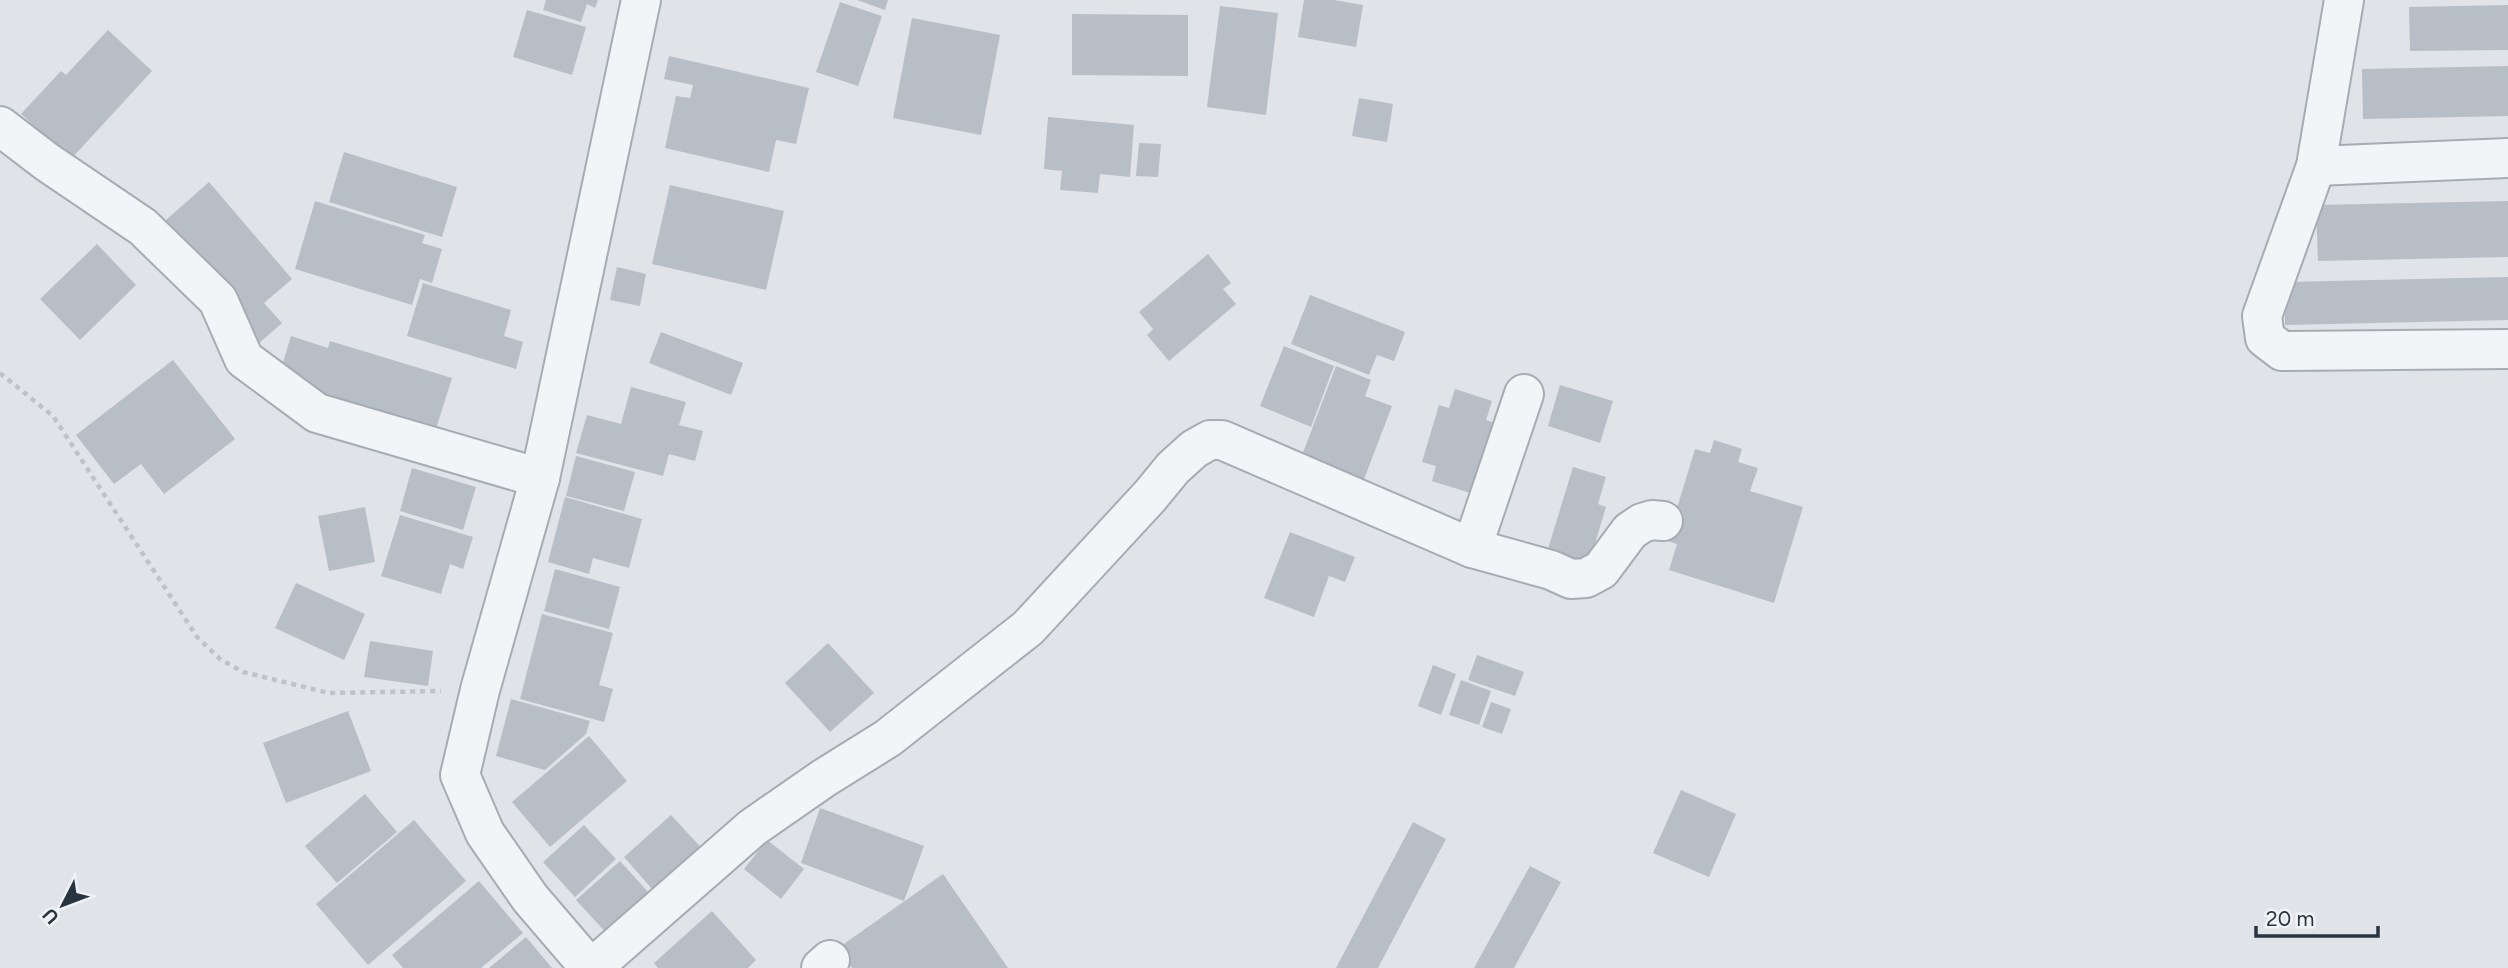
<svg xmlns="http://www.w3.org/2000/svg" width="2508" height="968" font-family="Figtree,sans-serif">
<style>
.building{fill:#b7bec5}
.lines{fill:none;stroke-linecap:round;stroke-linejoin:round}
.minor-casing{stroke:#a5acb3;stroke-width:42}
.tertiary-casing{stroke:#a5acb3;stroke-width:42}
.path{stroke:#bdc3c7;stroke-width:4.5;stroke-dasharray:5 5;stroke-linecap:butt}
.minor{stroke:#f2f5f7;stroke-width:38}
.tertiary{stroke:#f2f5f7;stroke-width:38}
</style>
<rect width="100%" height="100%" fill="#e0e4e9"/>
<!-- building -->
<g class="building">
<path d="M546 0H598L595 8 587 4 581 22 543 10Z"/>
<path d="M857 0H888L885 10Z"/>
<path d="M1304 0H1334L1363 5 1356 47 1298 37Z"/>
<path d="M840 2 882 16 858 86 816 72Z"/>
<path d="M2508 5V50L2410 51 2409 7Z"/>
<path d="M1220 6 1278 13 1266 115 1207 107Z"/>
<path d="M527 10 586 27 572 75 513 57Z"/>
<path d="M1072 14 1188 15V76L1072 75Z"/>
<path d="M912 18 1000 35 981 135 893 118Z"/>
<path d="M108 30 152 71 71 159 21 114 61 71 66 75Z"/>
<path d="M669 56 809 88 796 144 776 140 769 172 665 148 676 96 690 98 693 85 664 79Z"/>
<path d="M2508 66V116L2363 119 2362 69Z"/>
<path d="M1359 98 1393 104 1387 142 1352 136Z"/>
<path d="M1048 117 1134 125 1130 177 1100 174 1098 193 1060 190 1062 171 1044 169Z"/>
<path d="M1139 143 1161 144 1158 177 1136 176Z"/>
<path d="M344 152 457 187 442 237 329 202Z"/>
<path d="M209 182 292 279 264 303 282 323 258 344 158 227Z"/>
<path d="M670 185 784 211 766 290 652 264Z"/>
<path d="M315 201 425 235 422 243 442 249 432 283 420 279 412 305 295 269Z"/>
<path d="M2508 201V257L2318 261 2316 205Z"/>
<path d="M97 244 136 285 80 340 40 299Z"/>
<path d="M1208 254 1231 283 1223 289 1236 304 1169 361 1147 335 1153 329 1139 312Z"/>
<path d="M617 267 646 274 640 306 610 300Z"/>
<path d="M2508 277V320L2285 325V282Z"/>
<path d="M423 283 511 310 504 336 523 342 516 369 407 336Z"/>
<path d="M1310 295 1405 332 1394 361 1377 355 1369 375 1291 344Z"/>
<path d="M661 332 743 363 731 395 649 363Z"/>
<path d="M291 336 328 348 330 341 452 378 435 432 277 382Z"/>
<path d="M1284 346 1334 366 1311 427 1260 406Z"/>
<path d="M173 360 235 439 164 494 141 464 114 484 76 435Z"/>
<path d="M1336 366 1371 380 1365 396 1392 406 1361 487 1299 463Z"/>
<path d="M1560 385 1613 401 1600 443 1548 426Z"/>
<path d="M631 387 686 402 679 425 703 431 695 461 669 454 663 476 576 453 587 415 621 424Z"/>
<path d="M1455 389 1492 401 1486 420 1501 425 1486 498 1432 481 1436 466 1422 462 1439 405 1449 408Z"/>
<path d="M1714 440 1742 449 1738 462 1758 468 1750 491 1803 507 1774 603 1669 570 1677 544 1667 541 1695 449 1710 453Z"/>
<path d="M576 456 635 472 624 511 566 496Z"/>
<path d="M1573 467 1606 477 1598 504 1606 507 1589 563 1548 549Z"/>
<path d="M412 468 476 487 463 530 400 511Z"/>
<path d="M565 497 642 519 629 568 593 558 589 574 548 562Z"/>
<path d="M365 507 375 562 329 571 318 516Z"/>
<path d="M400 515 473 537 463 569 450 564 441 594 381 576Z"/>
<path d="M1290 532 1355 557 1345 582 1329 576 1314 617 1264 598Z"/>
<path d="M555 569 620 587 609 629 544 611Z"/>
<path d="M296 583 365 614 344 660 275 628Z"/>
<path d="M542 614 613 633 599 685 613 689 604 722 520 699Z"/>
<path d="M370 641 433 651 428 686 364 677Z"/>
<path d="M828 643 874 693 830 732 785 683Z"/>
<path d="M1477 655 1524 672 1515 696 1468 680Z"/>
<path d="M1433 665 1456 674 1441 715 1418 706Z"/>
<path d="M1461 680 1491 691 1479 725 1449 715Z"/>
<path d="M511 699 590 721 586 734 545 770 496 756Z"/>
<path d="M1491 702 1511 709 1502 734 1482 727Z"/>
<path d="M348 711 371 771 286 803 263 743Z"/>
<path d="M589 736 627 781 550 847 512 802Z"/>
<path d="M1681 790 1736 814 1709 877 1653 853Z"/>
<path d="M365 794 397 832 337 883 305 846Z"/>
<path d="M820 808 924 846 904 901 801 863Z"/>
<path d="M671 815 708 855 660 898 624 857Z"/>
<path d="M414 820 466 881 368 965 316 904Z"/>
<path d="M1413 822 1446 839 1378 968H1336Z"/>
<path d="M584 825 616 859 575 897 543 862Z"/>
<path d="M767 840 804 869 781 899 744 869Z"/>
<path d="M620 861 659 904 610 937 576 900Z"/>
<path d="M1530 866 1561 882 1514 968H1474Z"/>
<path d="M943 874 1008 968H852L838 948Z"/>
<path d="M479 881 523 933 481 968H403L392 955Z"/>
<path d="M712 911 756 960 748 968H658L654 963Z"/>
<path d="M526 937 552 968H489Z"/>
</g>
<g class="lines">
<!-- minor casing -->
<g class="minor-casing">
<g id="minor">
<path d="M2344 0 2316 166 2262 316 2265 338 2282 351 2508 349"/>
<path d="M0 126 47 162 143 227 218 300 244 359 317 413 540 478"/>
<path d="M2316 166 2508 158"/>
<path d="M1472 548 1524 394"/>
<path d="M592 968 752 828 824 778 888 738 1028 628 1150 496 1173 468 1194 449 1210 440H1222L1472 548 1551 570 1571 579 1586 578 1601 570 1630 531 1642 523 1652 520 1663 521"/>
<path d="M821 968 830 960"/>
</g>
</g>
<!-- tertiary casing -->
<g class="tertiary-casing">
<path id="tertiary" d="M590 968 530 898 485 833 460 775 480 690 540 478 641 0"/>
</g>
<!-- path -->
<path class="path" d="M0 373 53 416 197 637 220 659 243 672 329 693 441 691"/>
<!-- minor -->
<use href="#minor" class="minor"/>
<!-- tertiary -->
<use href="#tertiary" class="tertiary"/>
</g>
<!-- north arrow -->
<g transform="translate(63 905) rotate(228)" stroke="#eff3f6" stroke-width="5" paint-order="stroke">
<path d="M0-5L12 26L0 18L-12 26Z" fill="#283440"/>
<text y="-10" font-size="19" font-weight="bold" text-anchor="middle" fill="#283440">U</text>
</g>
<!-- scale -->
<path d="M2256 926v10h122v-10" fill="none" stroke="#283440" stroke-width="3.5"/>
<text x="2266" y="926" font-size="21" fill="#283440" stroke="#eff3f6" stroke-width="5" paint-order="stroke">20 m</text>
</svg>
